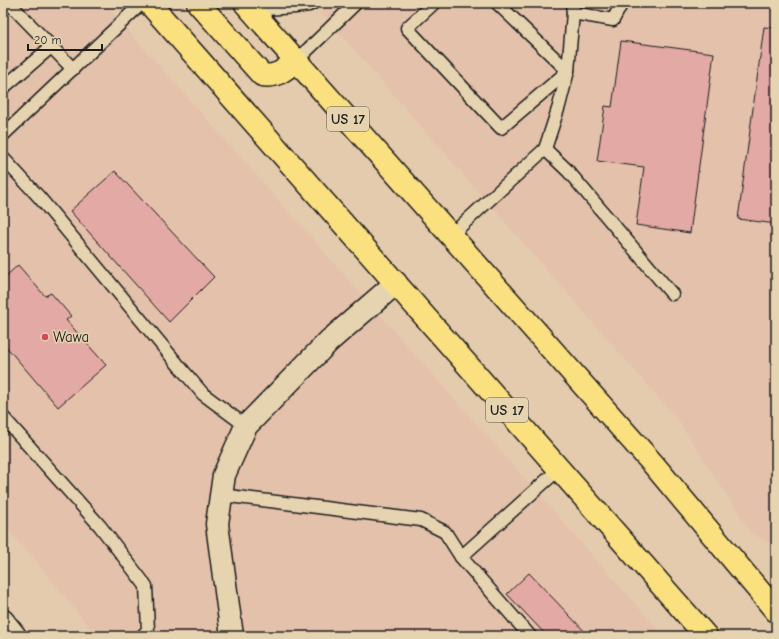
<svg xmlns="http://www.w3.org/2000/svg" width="779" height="639" font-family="'Comic Neue',sans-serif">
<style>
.built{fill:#e4c1ab}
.building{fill:#e3a9a4;stroke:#1c1c1c}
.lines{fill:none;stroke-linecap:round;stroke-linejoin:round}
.service-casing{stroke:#1c1c1c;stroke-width:15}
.minor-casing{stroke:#1c1c1c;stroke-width:25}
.secondary-casing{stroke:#1c1c1c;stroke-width:25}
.primary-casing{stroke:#1c1c1c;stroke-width:25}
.service{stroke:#e6d4b1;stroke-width:12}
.minor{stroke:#e6d4b1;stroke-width:22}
.secondary{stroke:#e6d4b1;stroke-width:22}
.primary{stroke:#fbe080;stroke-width:22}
.poi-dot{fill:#d1495b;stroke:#e6d4b1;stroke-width:1.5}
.labels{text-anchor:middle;stroke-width:3;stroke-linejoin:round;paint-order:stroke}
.shield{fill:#e6d4b1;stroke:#595349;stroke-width:1}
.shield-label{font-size:14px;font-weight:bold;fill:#1c1c1c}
.poi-label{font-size:15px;fill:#1c1c1c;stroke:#e6d4b1;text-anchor:start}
</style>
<rect width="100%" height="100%" fill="#e5cbae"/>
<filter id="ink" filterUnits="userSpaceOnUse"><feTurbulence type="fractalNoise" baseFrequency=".025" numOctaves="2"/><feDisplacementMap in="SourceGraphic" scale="8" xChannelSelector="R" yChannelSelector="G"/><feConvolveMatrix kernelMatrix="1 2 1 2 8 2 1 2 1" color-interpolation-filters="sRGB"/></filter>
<g filter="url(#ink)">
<!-- built -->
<g class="built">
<path d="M3 3H104L664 636H96L33 558 3 525Z"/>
<path d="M313 3H776V545L752 534 678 420Z"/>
</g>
<!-- building -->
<g class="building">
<path d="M764 27 776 28V224L738 219Z"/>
<path d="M621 41 714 53 690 233 636 225 644 167 597 161 605 106 612 107Z"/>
<path d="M115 171 214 277 169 322 70 211Z"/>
<path d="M18 265 45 296 51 293 71 316 66 320 106 365 58 407 3 343V279Z"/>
<path d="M529 573 589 636H547L507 594Z"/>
</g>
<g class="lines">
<!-- service casing -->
<g class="service-casing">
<g id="service">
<path d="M9 3 73 69"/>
<path d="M434 3 407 28 501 128 568 71 497 3"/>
<path d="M251 10 295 7 309 5 313 3"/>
<path d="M573 13 613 20 622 3"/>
<path d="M296 61 356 3"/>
<path d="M3 88 51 47"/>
<path d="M3 135 142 3"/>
<path d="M545 149 568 171 672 294"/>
<path d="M3 158 39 197 180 367 203 394 246 426"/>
<path d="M451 235 545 149 559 106 568 71 573 13 572 3"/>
<path d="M3 417 100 526 146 586 148 630 142 636"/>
<path d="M221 495 421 520 445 532 461 557 530 636"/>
<path d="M461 557 559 469"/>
</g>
</g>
<!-- minor casing -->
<g class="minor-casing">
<path id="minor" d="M232 636 217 524 224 475 246 426 329 341 396 283"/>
</g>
<!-- secondary casing -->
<g class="secondary-casing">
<path id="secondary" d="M3 621 15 636"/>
</g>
<!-- primary casing -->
<g class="primary-casing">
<g id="primary">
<path d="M149 3 706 636"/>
<path d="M198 3 262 75C277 78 285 69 296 61"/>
<path d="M245 3 654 465 776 611"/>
</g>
</g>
<!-- service -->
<use href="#service" class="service"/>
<!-- minor -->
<use href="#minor" class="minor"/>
<!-- secondary -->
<use href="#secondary" class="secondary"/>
<!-- primary -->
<use href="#primary" class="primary"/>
</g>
</g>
<!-- markers -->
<circle class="poi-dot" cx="45" cy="337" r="4"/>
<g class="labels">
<!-- shield labels -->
<g class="shield">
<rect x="327" y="107" width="42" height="24" rx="3"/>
<rect x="486" y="398" width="42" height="24" rx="3"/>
</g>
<g class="shield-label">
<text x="348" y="124">US 17</text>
<text x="507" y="415">US 17</text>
</g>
<!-- poi labels -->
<g class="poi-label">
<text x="53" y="342">Wawa</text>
</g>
</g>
<!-- margin -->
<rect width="779" height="639" fill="none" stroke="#e6d4b1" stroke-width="16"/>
<rect x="8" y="8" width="763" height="623" fill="none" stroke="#1c1c1c" stroke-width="1.5" filter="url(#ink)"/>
<!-- scale -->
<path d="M28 44v6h74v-6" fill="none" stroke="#1c1c1c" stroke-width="2"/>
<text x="34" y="44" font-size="12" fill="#1c1c1c" stroke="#e6d4b1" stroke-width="3" paint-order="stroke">20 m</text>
</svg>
